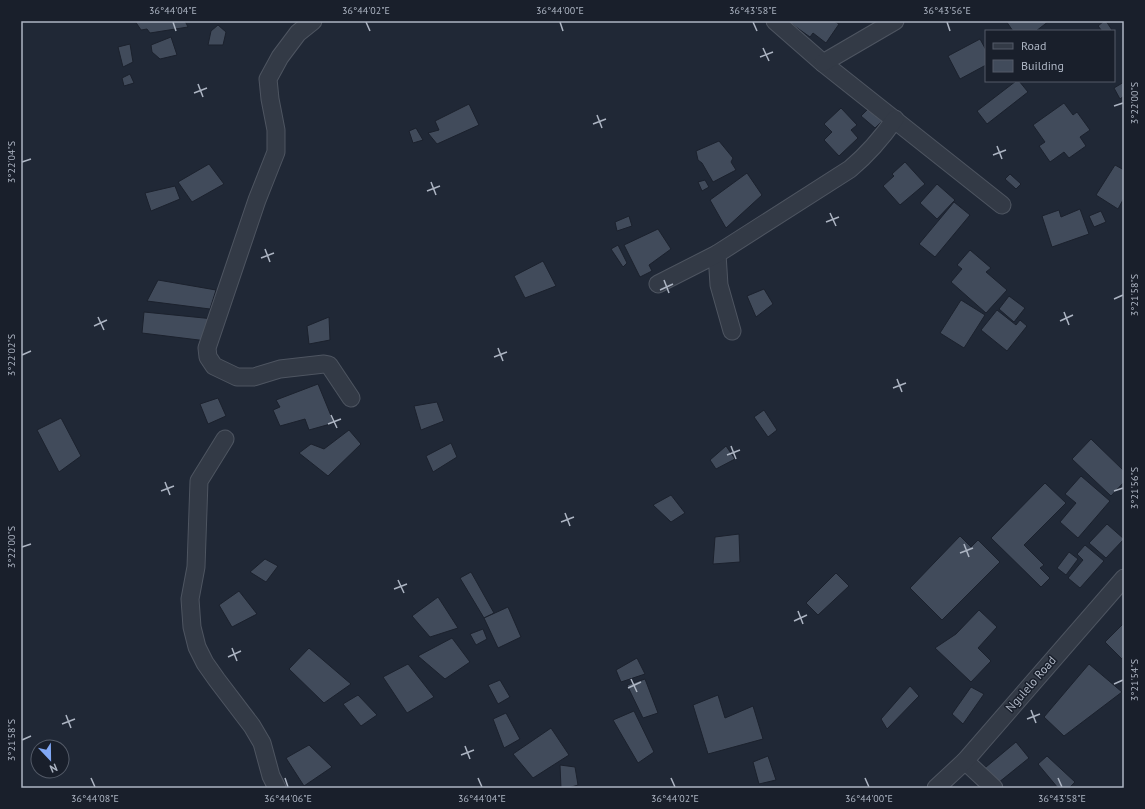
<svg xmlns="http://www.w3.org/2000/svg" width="1145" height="809" font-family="'PT Sans',sans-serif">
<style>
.building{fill:#414b5b;stroke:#1b212d}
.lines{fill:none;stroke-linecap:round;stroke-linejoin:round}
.minor-casing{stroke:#4e5561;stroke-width:19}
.minor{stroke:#333a46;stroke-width:17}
.ticks{fill:none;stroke:#adb5c3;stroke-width:1.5}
.labels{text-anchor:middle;stroke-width:3;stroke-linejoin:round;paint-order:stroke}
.street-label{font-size:12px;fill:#adb5c3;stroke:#191f2b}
.neatline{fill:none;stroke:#adb5c3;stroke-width:1.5}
.ticks-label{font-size:10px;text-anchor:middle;fill:#adb5c3}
</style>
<rect width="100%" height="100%" fill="#202836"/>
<!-- building -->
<g class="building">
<path d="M135 21H185L188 27 150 33 147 29 141 30Z"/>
<path d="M790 21H834L839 24 826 43 813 33 810 37 789 22Z"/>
<path d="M1006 21H1049L1036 31H1013Z"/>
<path d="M1104 21H1106L1112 30 1110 31H1102L1098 26Z"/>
<path d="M218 25 226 32 223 45H208L211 31Z"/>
<path d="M171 37 177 55 160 59 152 52 151 45Z"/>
<path d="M980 39 986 50V65L960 79 948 56Z"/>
<path d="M130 44 133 62 123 67 118 47Z"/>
<path d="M130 74 134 83 124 86 122 78Z"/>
<path d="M1016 81H1019L1028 92 987 124 977 111Z"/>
<path d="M1124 82V96L1120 99 1114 88Z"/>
<path d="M1064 103 1073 115 1077 112 1090 130 1080 137 1086 146 1069 158 1064 152 1050 162 1039 146 1045 142 1033 125Z"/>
<path d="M469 104 479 125 437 144 428 133 439 130 435 121Z"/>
<path d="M841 108 857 125 851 130 858 138 839 156 824 140 832 132 824 124Z"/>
<path d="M868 109 882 121 875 128 861 116Z"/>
<path d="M416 128 423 140 413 143 409 131Z"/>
<path d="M719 141 733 158 731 162 736 170 713 182 702 163 698 160 696 151Z"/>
<path d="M905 162 925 184 900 205 883 186 894 176 892 174Z"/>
<path d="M209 164 224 184 192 202 178 182Z"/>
<path d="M1115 165 1124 170V198L1118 209 1096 195Z"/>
<path d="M747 173 762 195 726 228 710 200Z"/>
<path d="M1010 174 1021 184 1016 189 1005 179Z"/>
<path d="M705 180 709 187 702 191 698 182Z"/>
<path d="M937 184 955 200 937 219 920 203Z"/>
<path d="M175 186 180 199 151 211 145 193Z"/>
<path d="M954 202 970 215 935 257 919 244Z"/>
<path d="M1080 209 1089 234 1052 247 1042 216 1059 210 1061 217Z"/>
<path d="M1101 211 1106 222 1094 227 1089 216Z"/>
<path d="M629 216 632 226 617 231 615 222Z"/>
<path d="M658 229 671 249 649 265 652 271 640 277 624 245Z"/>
<path d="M618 245 627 263 623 267 611 249Z"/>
<path d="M970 250 991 268 986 272 1007 290 986 313 951 282 962 269 957 265Z"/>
<path d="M543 261 556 286 525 298 514 276Z"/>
<path d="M158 280 216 290 210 309 147 301Z"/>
<path d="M764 289 773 304 756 317 747 296Z"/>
<path d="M1009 296 1025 308 1014 322 999 309Z"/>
<path d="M961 300 985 315 964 348 940 333Z"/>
<path d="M997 310 1016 325 1020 320 1027 326 1007 351 981 330Z"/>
<path d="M144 312 214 319 207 341 142 333Z"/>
<path d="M329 317 330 340 309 344 307 326Z"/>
<path d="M318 384 334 423 309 430 305 419 280 426 273 410 280 407 276 400Z"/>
<path d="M218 398 226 416 208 424 200 404Z"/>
<path d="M437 402 444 421 421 430 414 406Z"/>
<path d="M764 410 777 430 768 437 754 417Z"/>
<path d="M61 418 81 456 59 472 37 430Z"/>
<path d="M349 430 361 444 328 476 299 453 311 444 324 449Z"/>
<path d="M1091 439 1124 471V482L1111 496 1072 459Z"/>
<path d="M451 443 457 457 433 472 426 456Z"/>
<path d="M726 446 735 459 716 469 710 460Z"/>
<path d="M1081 476 1110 501 1078 538 1060 522 1076 503 1065 494Z"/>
<path d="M1045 483 1066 503 1024 545 1044 565 1040 568 1050 578 1041 587 991 538Z"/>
<path d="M671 495 685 513 671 522 653 505Z"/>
<path d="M1107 524 1124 539 1106 558 1089 543Z"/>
<path d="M739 534 740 562 713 564 715 537Z"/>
<path d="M960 536 971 547 978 540 1000 562 942 620 910 588Z"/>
<path d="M1085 545 1104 561 1080 588 1068 578 1083 560 1077 554Z"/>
<path d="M1069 552 1078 559 1066 575 1057 568Z"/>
<path d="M265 559 278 566 266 582 250 572Z"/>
<path d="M471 572 494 613 484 618 460 578Z"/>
<path d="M836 573 849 586 818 615 806 603Z"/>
<path d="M239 591 257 614 232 627 219 605Z"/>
<path d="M438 597 458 628 430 637 412 616Z"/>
<path d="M508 607 521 637 498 648 484 618Z"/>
<path d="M979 610 997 627 978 648 991 661 971 682 935 648 956 634Z"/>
<path d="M1124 623V656L1122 659 1105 642Z"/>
<path d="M483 629 487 639 476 645 470 634Z"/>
<path d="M452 638 470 662 445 679 418 656Z"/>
<path d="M309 648 351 684 324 703 289 669Z"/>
<path d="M637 658 645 674 621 682 616 670Z"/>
<path d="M408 664 434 697 407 713 383 677Z"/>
<path d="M1089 664 1122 692 1064 736 1044 717Z"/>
<path d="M645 679 658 713 643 718 627 685Z"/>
<path d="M500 680 510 697 498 704 488 685Z"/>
<path d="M910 686 919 696 887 729 881 719Z"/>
<path d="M971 687 984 694 963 724 952 714Z"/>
<path d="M358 695 377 715 361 726 343 704Z"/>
<path d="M718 695 725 718 753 706 763 739 708 754 693 705Z"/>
<path d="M634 711 654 752 638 763 613 720Z"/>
<path d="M506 713 520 739 504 748 493 719Z"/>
<path d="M551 728 569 755 533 778 513 754Z"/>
<path d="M1016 742 1029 758 993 787 980 772Z"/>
<path d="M309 745 332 767 304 786 286 758Z"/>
<path d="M768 756 776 780 759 784 753 762Z"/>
<path d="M1047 756 1075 782 1069 788H1058L1038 764Z"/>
<path d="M560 765 575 767 578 785 568 788H561Z"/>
</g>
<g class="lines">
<!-- minor casing -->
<g class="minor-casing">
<g id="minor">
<path d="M313 21 298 33 280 57 268 79 270 99 276 130V152L257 200 207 348 208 357 214 366 237 377H254L280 369 324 364 329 365 351 398"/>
<path d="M775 21 823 63 1002 205"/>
<path d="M823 63 895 21"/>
<path d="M717 254 719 285 732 331"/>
<path d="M658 284 717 254 850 169C868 154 881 139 895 119"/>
<path d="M225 439 199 481 196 567 190 599 192 627 197 647 205 663 217 680 252 726 262 743 271 776 277 788"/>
<path d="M965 761 994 788"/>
<path d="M936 788 965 761 1124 578"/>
</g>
</g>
<!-- minor -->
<use href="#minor" class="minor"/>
</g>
<!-- ticks -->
<path class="ticks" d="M173 22 176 31M366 22 370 31M560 22 563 31M753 22 757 31M947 22 950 31M763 48 769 61M760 57 773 52M198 84 203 97M194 93 207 88M1114 106 1123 103M597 115 602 128M593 124 606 119M997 146 1002 159M993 155 1006 150M22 162 31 159M431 182 436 195M427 191 440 186M830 213 836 226M826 222 839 217M265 249 270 262M261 258 274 253M664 280 669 293M660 290 673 284M1114 299 1123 295M1064 312 1069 325M98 317 104 330M1060 321 1073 315M94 326 107 320M498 348 503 361M22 355 31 351M494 357 507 352M897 379 902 392M893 388 906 383M331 415 337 428M328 424 341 419M731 446 736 459M727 455 740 450M165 482 170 495M161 491 174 486M1114 491 1123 488M565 513 570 526M561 522 574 517M964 544 969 557M22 547 31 544M960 553 973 548M398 580 404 593M394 589 407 584M798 611 803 624M794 621 807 615M232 648 237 661M228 657 241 651M631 679 637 692M1114 684 1123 680M628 688 641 682M1031 710 1036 723M66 715 71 728M1027 719 1040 714M62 724 75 719M22 740 31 736M465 746 470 759M461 755 474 750M91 778 95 787M285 778 288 787M478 778 482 787M671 778 675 787M865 778 869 787M1058 778 1062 787"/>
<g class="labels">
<!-- street labels -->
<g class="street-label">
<text transform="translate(1031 684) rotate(-49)" y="4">Ngulelo Road</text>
</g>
</g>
<!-- border -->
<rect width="1145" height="809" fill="none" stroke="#191f2b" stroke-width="44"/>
<!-- legend -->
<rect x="985" y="30" width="130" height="52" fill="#191f2b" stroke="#545b68"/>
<rect x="993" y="43" width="20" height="6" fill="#333a46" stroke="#545b68"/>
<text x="1021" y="50" font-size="12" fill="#adb5c3">Road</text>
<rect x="993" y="60" width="20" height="12" fill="#414b5b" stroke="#545b68"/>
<text x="1021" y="70" font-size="12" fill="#adb5c3">Building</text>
<!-- north arrow -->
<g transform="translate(50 759) rotate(158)"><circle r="19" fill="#191f2b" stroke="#545b68"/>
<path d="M0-3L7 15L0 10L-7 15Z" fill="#81a8f5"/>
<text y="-6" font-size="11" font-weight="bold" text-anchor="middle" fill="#adb5c3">N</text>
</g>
<rect x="22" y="22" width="1101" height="765" class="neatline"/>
<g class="ticks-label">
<text x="173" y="14">36°44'04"E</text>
<text x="366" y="14">36°44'02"E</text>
<text x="560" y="14">36°44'00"E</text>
<text x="753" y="14">36°43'58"E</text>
<text x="947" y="14">36°43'56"E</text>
<text transform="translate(1134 103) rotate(-90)" y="4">3°22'00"S</text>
<text transform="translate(11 162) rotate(-90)" y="4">3°22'04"S</text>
<text transform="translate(1134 295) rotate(-90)" y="4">3°21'58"S</text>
<text transform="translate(11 355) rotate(-90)" y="4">3°22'02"S</text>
<text transform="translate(1134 488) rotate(-90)" y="4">3°21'56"S</text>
<text transform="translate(11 547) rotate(-90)" y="4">3°22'00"S</text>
<text transform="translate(1134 680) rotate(-90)" y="4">3°21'54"S</text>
<text transform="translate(11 740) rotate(-90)" y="4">3°21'58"S</text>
<text x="95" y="802">36°44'08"E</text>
<text x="288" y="802">36°44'06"E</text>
<text x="482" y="802">36°44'04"E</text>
<text x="675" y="802">36°44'02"E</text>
<text x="869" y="802">36°44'00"E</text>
<text x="1062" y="802">36°43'58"E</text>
</g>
</svg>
